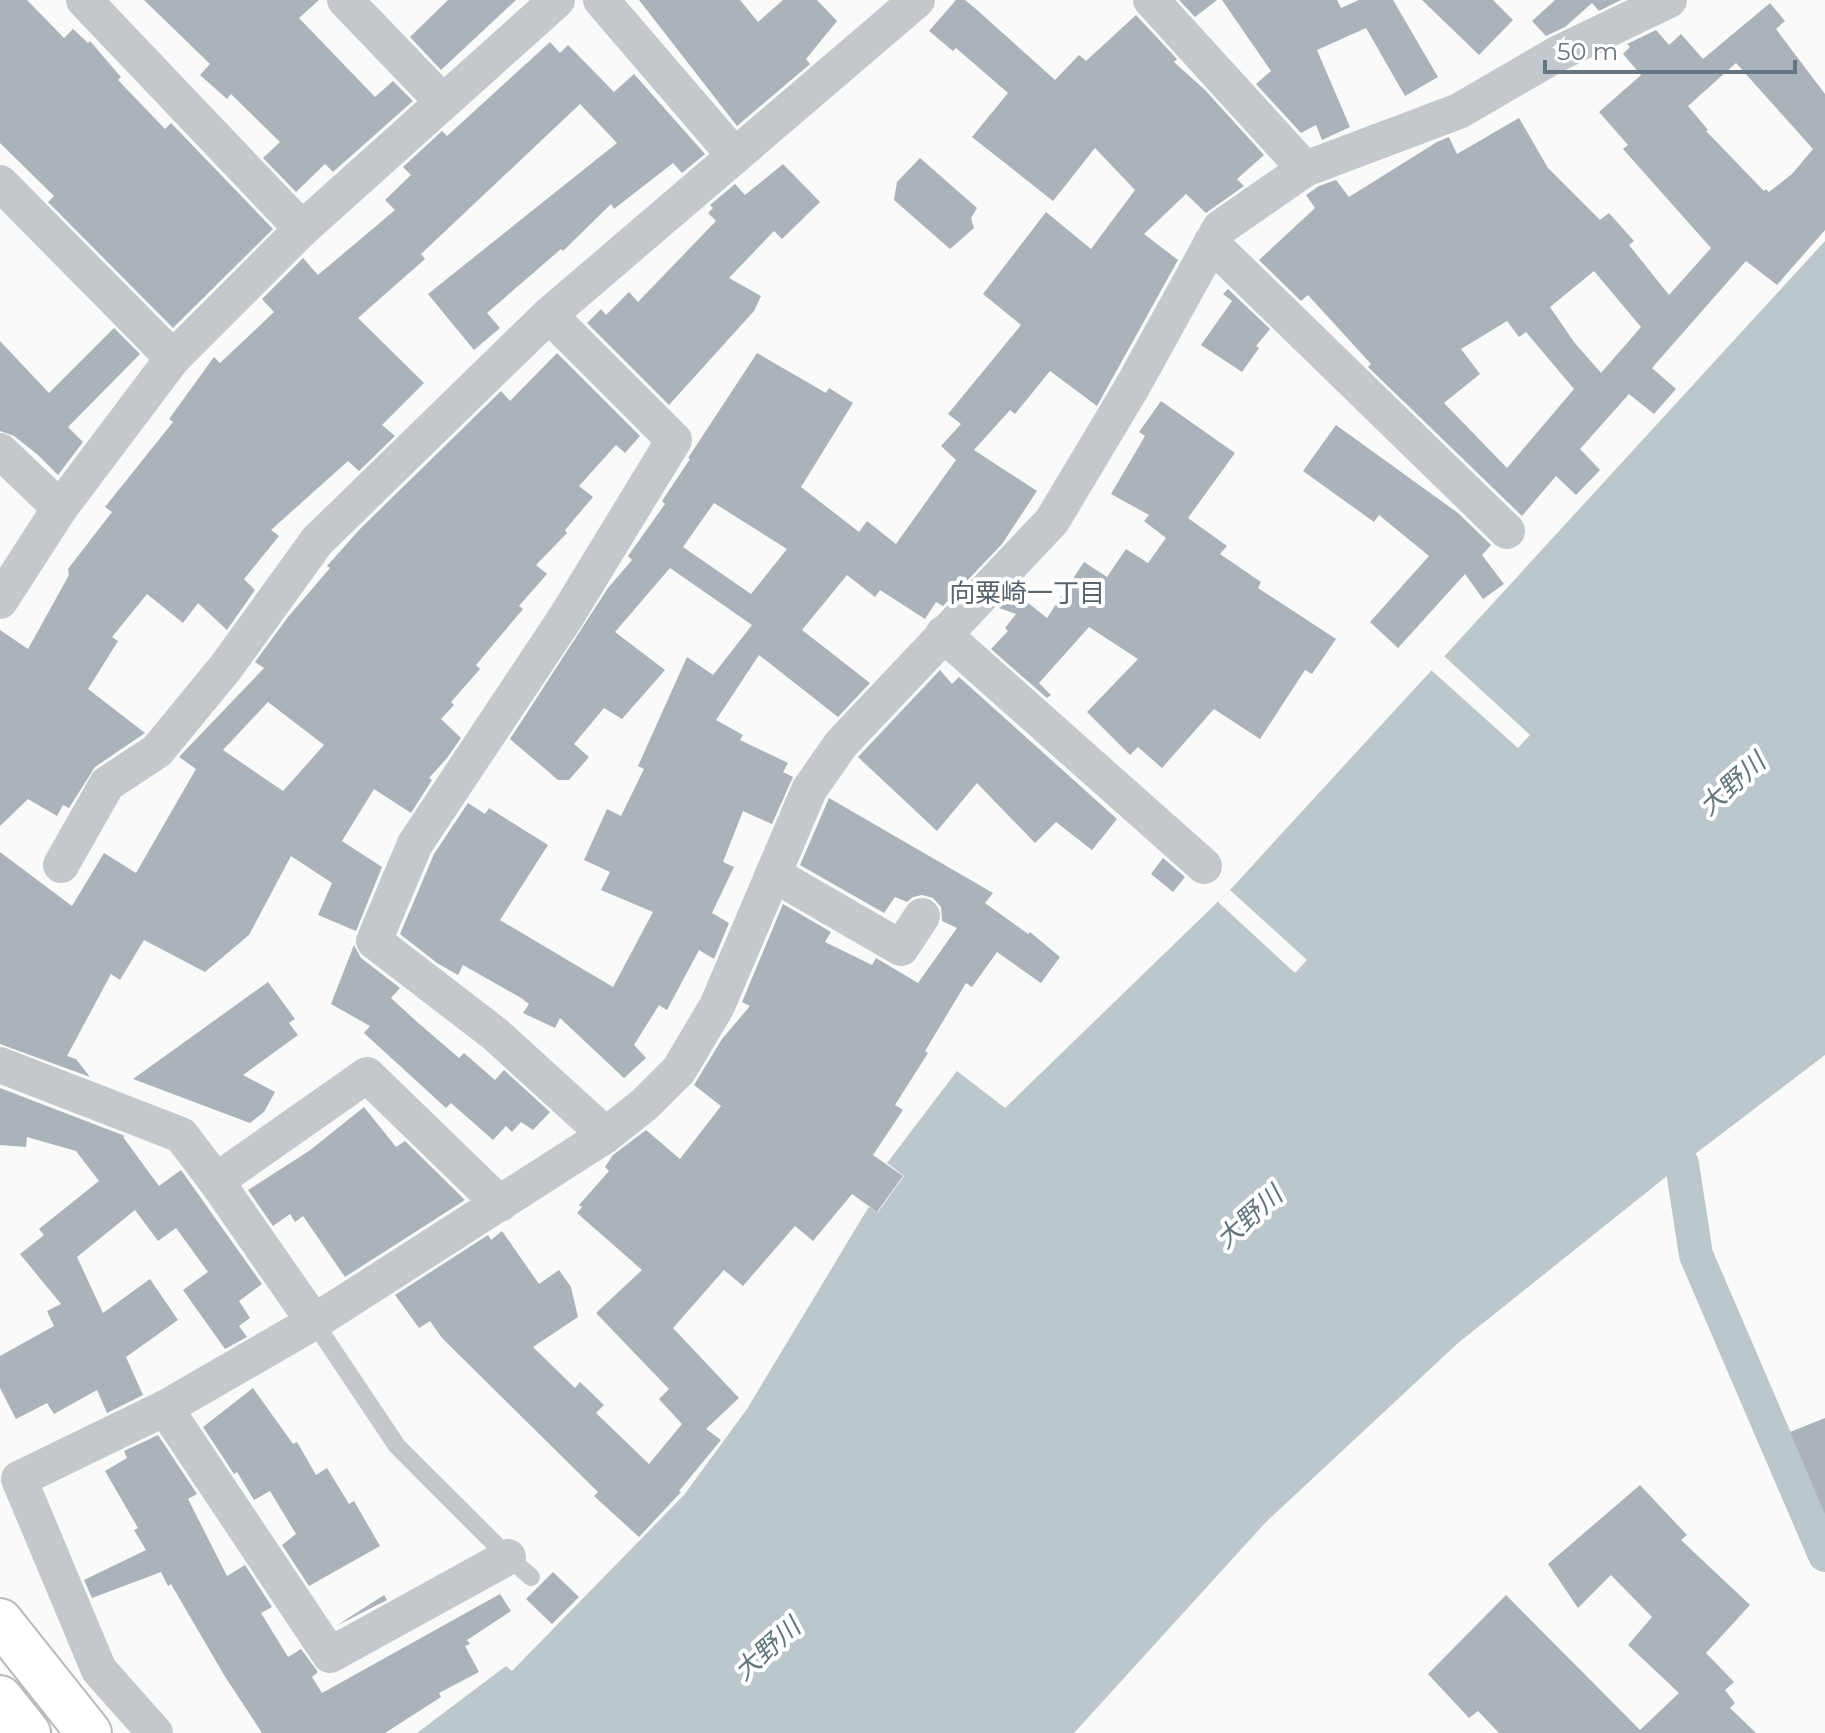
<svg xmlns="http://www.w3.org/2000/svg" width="1825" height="1733" font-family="Montserrat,'Noto Sans JP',sans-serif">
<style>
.water{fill:#bbc7cb}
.pier{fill:#fafaf8}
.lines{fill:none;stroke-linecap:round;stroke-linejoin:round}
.canal{stroke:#bbc7cb;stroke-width:34}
.building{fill:#aab3b9;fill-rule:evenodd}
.primary-casing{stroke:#b5babe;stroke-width:48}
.lane{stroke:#c3c8cc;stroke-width:18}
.street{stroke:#c3c8cc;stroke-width:36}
.primary{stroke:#fff;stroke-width:44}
.labels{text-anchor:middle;stroke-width:8;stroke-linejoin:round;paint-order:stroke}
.neighbourhood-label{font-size:26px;fill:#57646e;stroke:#fff}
.water-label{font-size:26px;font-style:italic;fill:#60757c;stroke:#fff}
</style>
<rect width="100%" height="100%" fill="#fafaf8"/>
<!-- water -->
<path class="water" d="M1825 241V1055L1682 1164 1458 1343 1266 1522 1074 1733H417L506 1666 512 1671 684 1495 747 1409 862 1218 869 1207 878 1212 904 1176 887 1163 957 1071 1005 1108 1230 890Z"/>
<!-- pier -->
<g class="pier">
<path d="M1444 656 1530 735 1518 748 1431 670Z"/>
<path d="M1230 890 1307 960 1295 973 1218 902Z"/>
</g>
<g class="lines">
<!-- canal -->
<path class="canal" d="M1682 1164 1696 1255 1825 1555"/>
</g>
<!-- building -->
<g class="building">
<path d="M0 0H27L64 38 73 29 88 43 90 41 121 77 118 80 165 129 171 123 273 229 173 328 48 202 54 196 0 143Z"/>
<path d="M144 0H319L299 18 375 97 393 81 413 101 333 172 325 164 296 192 263 158 280 142 231 94 227 99 200 75 210 64Z"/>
<path d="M448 0H516L441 70 410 37Z"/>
<path d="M639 0H740L758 22 783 0H817L837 21 806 59 810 64 737 126Z"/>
<path d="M956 0H965L976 9 1055 80 1079 55 1086 61 1136 15 1177 59 1174 62 1205 90 1264 155 1237 179 1244 186 1206 213 1186 194 1144 234 1178 260 1097 406 1050 371 1015 414 1010 410 974 450 1037 491 1002 544 943 606 936 602 925 619 880 590 875 597 847 575 802 630 870 683 838 717 759 655 716 720 743 735 740 740 788 763 783 772 793 777 772 824 743 811 723 862 734 867 712 913 729 923 714 959 699 950 667 1010 659 1005 634 1045 646 1058 624 1078 560 1018 555 1028 523 1013 529 1004 521 998 463 965 458 975 437 963 400 934 434 854 468 803 485 814 489 808 548 845 500 920 613 987 653 912 601 890 610 872 584 860 607 809 621 816 644 769 638 766 687 657 713 675 752 625 670 568 615 632 665 670 622 719 604 708 574 744 589 757 569 780H558L510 739 608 588 632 560 628 556 665 504 662 501 690 459 688 458 757 353 826 393 829 388 853 403 801 487 859 532 867 521 896 544 956 460 941 446 961 424 948 414 1021 325 983 294 1046 212 1091 249 1135 190 1095 148 1053 201 972 137 1008 93 956 48 953 51 929 31ZM714 503 787 549 751 594 683 547Z"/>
<path d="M1179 0H1217L1195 17Z"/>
<path d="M1222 0H1337L1341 8 1359 0H1393L1438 77 1405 96 1366 28 1317 50 1350 127 1322 140 1316 125 1301 133 1256 84 1271 71Z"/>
<path d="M1422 0H1493L1513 20 1479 55Z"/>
<path d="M1555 0H1621L1599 11 1592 3 1565 27 1546 36 1532 21Z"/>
<path d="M1770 3 1785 21 1776 29 1825 94V230L1777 285 1746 261 1652 368 1676 389 1654 414 1629 394 1580 449 1600 470 1576 495 1556 476 1522 516 1368 367 1371 364 1308 295 1301 301 1259 260 1315 208 1306 195 1319 186 1336 180 1349 197 1437 142 1449 137 1457 154 1519 118 1548 168 1600 220 1609 213 1634 241 1629 245 1669 295 1711 248 1623 149 1628 145 1599 112 1641 75 1623 54 1630 47 1627 44 1656 30 1669 45 1681 34 1703 59ZM1736 63 1813 149 1792 174 1769 192 1766 189 1764 191 1706 131 1708 130 1688 106ZM1594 271 1641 327 1601 373 1574 342 1550 307ZM1507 321 1519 337 1526 332 1574 389 1507 468 1444 403 1480 374 1461 349Z"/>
<path d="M550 42 560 53 568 45 614 92 634 74 705 154 682 173 673 163 614 209 611 204 563 251 561 249 487 313 500 328 474 350 428 294 617 143 580 104 421 254 425 259 358 318 424 383 382 425 395 436 359 471 348 461 271 530 279 536 244 579 255 590 227 630 198 603 183 623 147 594 112 637 118 641 88 689 145 733 95 767 69 808 63 805 57 816 28 799 0 826V630L28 649 69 575 68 569 112 512 105 507 173 422 169 419 214 357 220 363 274 312 262 299 303 258 318 275 395 210 385 200 411 175 403 167 442 131 447 136Z"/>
<path d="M920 158 977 208 971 218 974 228 950 249 894 200 897 182Z"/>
<path d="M783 164 820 202 782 239 774 231 729 278 761 296 754 311 669 405 587 323 601 309 606 315 629 292 638 302 716 221 708 213 713 208 710 205 735 184 745 195Z"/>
<path d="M1228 289 1270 329 1256 346 1259 348 1242 372 1201 345 1232 301 1223 294Z"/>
<path d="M114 328 140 354 68 427 83 442 58 475 38 455 14 436 0 431V341L49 393Z"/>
<path d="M557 353 640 436 625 453 616 445 579 486 593 497 565 530 567 533 536 565 547 574 519 606 523 609 476 665 480 669 451 702 454 705 441 719 461 738 447 758 429 778 432 780 411 813 374 789 342 841 382 867 356 931 318 915 332 883 291 856 249 935 205 972 144 940 120 980 111 974 67 1056 76 1059 90 1077 0 1044V852L72 906 104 853 136 873 196 769 179 757 264 668 255 662 288 617 330 568 327 566 360 529 501 391 510 401ZM268 702 324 745 283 791 223 750Z"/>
<path d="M1161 401 1235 453 1188 518 1227 546 1220 554 1261 582 1258 588 1336 639 1312 674 1305 670 1260 739 1214 709 1162 768 1138 747 1130 755 1087 712 1138 659 1089 627 1039 683 1051 695 1047 698 991 649 1008 631 1005 628 1016 614 999 608 1008 598 1022 608 1027 602 1047 618 1084 562 1107 577 1126 549 1148 563 1166 538 1144 521 1149 515 1111 494 1145 436 1139 432Z"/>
<path d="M1336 425 1458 513 1491 545 1482 555 1504 584 1483 599 1465 574 1398 648 1370 622 1429 556 1379 515 1374 522 1303 471Z"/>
<path d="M940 670 952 684 959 677 1117 819 1092 850 1056 822 1035 843 977 783 937 831 858 757Z"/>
<path d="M829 798 993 893 985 903 1028 934 1030 932 1060 957 1041 983 997 952 972 987 966 983 925 1051 928 1053 895 1105 903 1110 873 1155 903 1176 877 1212 852 1194 813 1241 795 1226 743 1286 724 1270 673 1328 739 1398 706 1429 721 1440 679 1491 681 1492 639 1537 594 1496 598 1492 442 1338 430 1321 419 1328 395 1295 488 1235 491 1240 502 1231 539 1284 559 1270 571 1287 578 1317 533 1347 575 1388 580 1382 604 1405 596 1413 649 1464 682 1424 659 1399 669 1389 596 1313 642 1270 577 1213 582 1207 579 1205 609 1171 605 1167 613 1155 646 1130 680 1159 721 1106 694 1085 722 1039 750 1006 742 1002 783 904 831 932 825 942 872 965 876 958 918 983 957 928 942 921 941 907 933 898 922 895 913 897 907 902 895 897 884 913 800 865Z"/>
<path d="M1163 858 1185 877 1173 892 1151 874Z"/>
<path d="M354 945 361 958 400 988 391 998 416 1021 459 1058 464 1053 495 1080 504 1070 550 1112 533 1130 521 1122 512 1132 506 1126 493 1140 451 1103 446 1108 364 1033 370 1026 331 1004Z"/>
<path d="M268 982 295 1019 289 1023 298 1035 243 1075 275 1092 264 1112 250 1123 133 1079Z"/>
<path d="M0 1088 125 1136 123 1137 159 1186 181 1170 262 1284 239 1301 250 1318 239 1326 247 1337 225 1349 183 1290 208 1272 176 1228 158 1241 135 1210 77 1257 103 1313 150 1279 178 1320 126 1357 143 1395 107 1413 97 1390 54 1414 47 1403 16 1419 0 1388V1356L54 1326 47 1311 61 1304 20 1254 44 1235 39 1229 99 1181 76 1151 27 1137 26 1147 0 1145Z"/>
<path d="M364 1107 396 1147 405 1141 465 1200 345 1277 303 1216 295 1222 290 1214 273 1226 248 1190 309 1151Z"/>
<path d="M253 1388 293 1444 297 1442 316 1475 327 1468 349 1504 354 1501 380 1546 309 1586 282 1545 296 1534 270 1491 254 1500 237 1472 234 1474 203 1427Z"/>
<path d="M1825 1418V1514L1790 1432Z"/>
<path d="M158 1435 197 1494 188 1499 227 1576 245 1565 272 1607 261 1613 288 1657 301 1649 318 1672 312 1677 322 1693 500 1594 511 1611 467 1640 470 1644 465 1646 479 1672 439 1693 441 1697 385 1733H262L224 1675 171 1584 168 1586 161 1572 92 1598 84 1580 146 1550 134 1530 138 1528 105 1471 127 1458 124 1451Z"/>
<path d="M1640 1485 1687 1535 1681 1540 1750 1605 1706 1653 1734 1682 1725 1690 1735 1703 1730 1708 1756 1733H1499L1478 1711 1469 1718 1428 1674 1506 1595 1640 1730 1679 1693 1628 1645 1652 1617 1611 1575 1578 1608 1548 1564Z"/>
<path d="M553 1572 579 1597 552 1624 526 1599Z"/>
<path d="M384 1595 387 1600 336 1626Z"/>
</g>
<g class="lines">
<!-- primary casing -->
<g class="primary-casing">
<g id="primary">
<path d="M0 1621 89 1733"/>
<path d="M0 1698 28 1733"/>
</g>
</g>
<!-- lane -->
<path class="lane" d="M314 1322 397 1446 508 1557 531 1577"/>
<!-- street -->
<g class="street">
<path d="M84 0 302 229"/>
<path d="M345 0 443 102"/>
<path d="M601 0 735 156"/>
<path d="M1151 0 1305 169"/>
<path d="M0 183 173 358"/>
<path d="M1211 243 1507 531"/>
<path d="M549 315 674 440 566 617 415 844 374 941 495 1034 606 1135"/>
<path d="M0 451 60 508"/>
<path d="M0 601 60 508 173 358 302 229 557 0"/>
<path d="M943 634 1204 866"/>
<path d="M61 865 107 784 157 751 226 667 317 541 549 315 917 0"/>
<path d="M773 874 901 948 922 916"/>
<path d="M0 1065 181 1135 216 1181 367 1075 500 1204"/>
<path d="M216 1181 314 1322"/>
<path d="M165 1408 330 1655 508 1557"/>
<path d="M155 1733 99 1670 19 1479 165 1408 314 1322 606 1135 645 1104 679 1070 717 1006 809 790 841 744 1052 521 1131 389 1220 228 1305 169 1459 111 1557 54 1669 0"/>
</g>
<!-- primary -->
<use href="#primary" class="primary"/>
</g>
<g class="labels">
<!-- neighbourhood labels -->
<g class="neighbourhood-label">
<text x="1027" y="602">向粟崎一丁目</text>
</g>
<!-- water labels -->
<g class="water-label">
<text transform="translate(1732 784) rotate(-42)" y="9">大野川</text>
<text transform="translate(1249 1217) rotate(-42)" y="9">大野川</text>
<text transform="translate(767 1649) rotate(-42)" y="9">大野川</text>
</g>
</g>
<!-- scale -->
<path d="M1545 60v12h250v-12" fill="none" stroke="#657683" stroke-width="4"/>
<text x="1557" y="60" font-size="24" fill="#657683" stroke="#ffffff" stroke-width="6" paint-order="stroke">50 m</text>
</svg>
